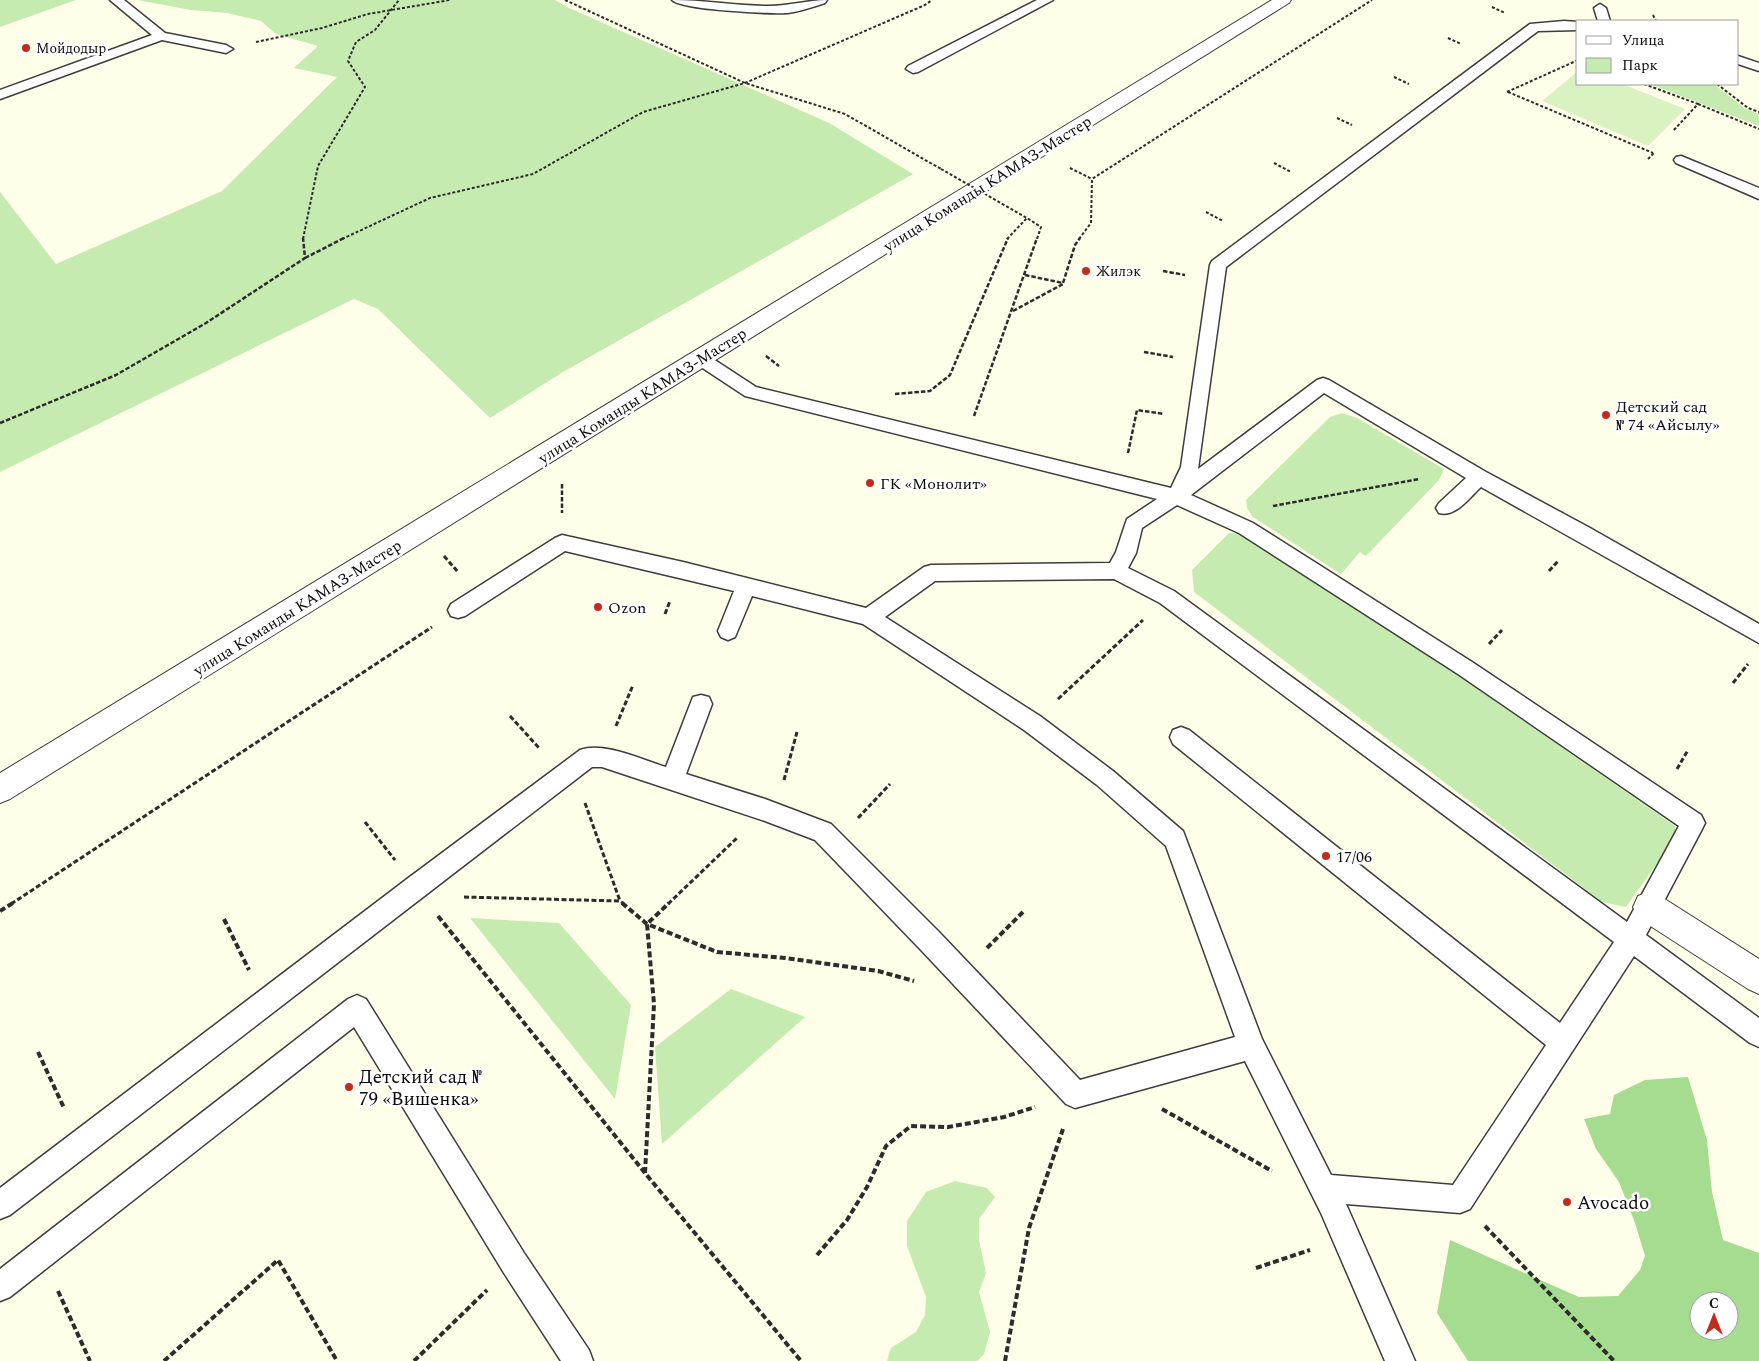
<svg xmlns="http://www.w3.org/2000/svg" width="1759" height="1361" font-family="Spectral,serif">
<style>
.green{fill:#c6ebb0}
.forest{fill:#a6dc8f;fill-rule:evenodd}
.pitch{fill:#daf1c2}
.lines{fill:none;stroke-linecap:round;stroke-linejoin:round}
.lane-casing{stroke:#3d3d3d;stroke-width:3}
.street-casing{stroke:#3d3d3d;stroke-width:2}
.path-far3{stroke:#2c2c2c;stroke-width:2;stroke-dasharray:3 2;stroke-linecap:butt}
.path-far2{stroke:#2c2c2c;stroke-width:2.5;stroke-dasharray:4.5 2;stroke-linecap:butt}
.path-far1{stroke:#2c2c2c;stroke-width:3;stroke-dasharray:5 2.5;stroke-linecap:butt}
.path{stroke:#2c2c2c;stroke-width:4;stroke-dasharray:6 3;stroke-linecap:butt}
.lane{fill:#fff;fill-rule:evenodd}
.street{fill:#fff;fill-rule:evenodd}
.path-bridge{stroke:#2c2c2c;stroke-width:2;stroke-dasharray:3 2;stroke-linecap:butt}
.poi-dot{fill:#c12c1c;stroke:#fff;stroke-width:2}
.labels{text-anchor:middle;stroke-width:5;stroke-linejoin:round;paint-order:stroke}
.far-poi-label{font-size:14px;fill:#0a0a0a;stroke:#fff;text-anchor:start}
.street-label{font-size:16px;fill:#0a0a0a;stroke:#fff}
.poi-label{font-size:16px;fill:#0a0a0a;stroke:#fff;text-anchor:start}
.near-poi-label{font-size:19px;fill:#0a0a0a;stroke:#fff;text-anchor:start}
</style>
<rect width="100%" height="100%" fill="#fffee8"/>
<!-- green -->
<g class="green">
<path d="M0 0H76L0 27Z"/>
<path d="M137 0H555L567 7 829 123 913 174 563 372 490 418 378 309 354 299 0 472V192L56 264 222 191 337 77 294 68 318 46 276 34 261 21 227 13 191 10Z"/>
<path d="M1650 84H1714L1744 108 1759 114V126Z"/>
<path d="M1342 413 1357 418 1444 469 1439 480 1366 556 1360 552 1341 574 1253 517 1247 508 1246 500 1330 417Z"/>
<path d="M1229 533 1254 534 1675 826 1676 837 1626 907 1602 902 1194 592 1192 570Z"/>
<path d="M470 918 559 923 631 1005 615 1099Z"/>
<path d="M731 989 805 1017 662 1144 655 1047Z"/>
<path d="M955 1181 987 1188 995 1197 979 1219V1240L986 1273 979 1292 990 1332 984 1354 977 1361H887L891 1348 916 1332 925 1315 926 1297 907 1246V1221L926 1192Z"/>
</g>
<!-- forest -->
<path class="forest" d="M1688 1077 1707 1140 1712 1192 1723 1240 1759 1253V1361H1468L1437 1313 1450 1240 1579 1297 1618 1296 1640 1270 1645 1256 1635 1223 1619 1182 1596 1149 1584 1119 1610 1114 1614 1095 1645 1080ZM1699 1301H1729V1331H1699Z"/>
<!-- pitch -->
<path class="pitch" d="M1578 71V84H1622L1685 109 1648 146 1542 101Z"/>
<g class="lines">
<!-- lane casing -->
<g class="lane-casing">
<g id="lane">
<path d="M110 0H124L165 33 226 45 233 49 226 53 162 40 0 99V90L152 35Z"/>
<path d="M672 0C705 0 737 6 769 6 789 6 808 0 827 0L825 3C813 7 801 11 788 13 771 14 681 10 672 0Z"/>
<path d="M1037 0H1053L918 72 913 73 906 69 908 66Z"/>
<path d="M1600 4 1606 8 1610 21H1598L1594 8Z"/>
<path d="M1564 21 1578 22V30L1538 31 1226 267 1198 469 1317 380 1323 378 1329 380 1486 472 1590 528 1759 624V643L1481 487C1470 497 1455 518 1439 513L1436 508 1439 503 1466 478 1324 393 1191 495 1253 523 1472 662 1701 815 1705 823 1701 831 1646 935 1759 1018V1047L1750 1043 1634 956 1470 1209 1460 1213 1346 1204 1415 1361H1385L1321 1213 1245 1061 1075 1108 1066 1104 921 950 815 840 765 821 602 767H592L10 1215 0 1219V1188L407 879 580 750C604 741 642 760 666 767L693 697 701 695 709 697 712 704 686 774 765 799 831 824 939 932 1080 1080 1235 1037 1166 846 1097 785 1024 730 863 624 752 596 735 637 728 640 721 637 718 631 734 591 565 551 465 616 458 618 451 616 448 610 451 604 555 538 562 535 683 562 866 608 924 567 931 565 1110 563 1116 552 1127 519 1157 499 745 396 695 363 692 359 695 355 701 353 707 355 756 387 1171 488 1181 467 1210 265 1212 261 1530 24ZM1177 505 1239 533 1458 674 1679 826 1627 922 1174 591 1128 568 1136 553 1142 528ZM1114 579 1160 603 1614 942 1560 1023 1189 730 1181 727 1173 730 1170 737 1173 744 1546 1045 1453 1185 1331 1175 1262 1039 1183 831 1113 771 1040 716 885 617 935 581Z"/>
<path d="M1738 56 1759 63V71L1738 64Z"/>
<path d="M1681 156 1759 188V199L1676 163 1674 160 1676 157Z"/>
<path d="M357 995 366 999 524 1253 589 1350 593 1361H561L504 1273 354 1027 10 1297 0 1301V1269L348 999Z"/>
</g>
</g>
<!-- street casing -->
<g class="street-casing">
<g id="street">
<path d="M1272 0H1291L1289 3 10 799 0 803V773Z"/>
<path d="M1649 892 1660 896 1759 959V994L1748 989 1638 918 1633 907 1638 896Z"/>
</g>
</g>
<!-- path-far3 -->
<g class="path-far3">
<path d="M565 0 745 83 845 114 941 169"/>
<path d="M1492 7 1505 13"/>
<path d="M1653 15 1656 21"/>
<path d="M1448 38 1461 44"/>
<path d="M256 42 322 28 368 14 450 0"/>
<path d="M1394 77 1409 84"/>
<path d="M1644 84 1698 104 1673 131"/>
<path d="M1717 84 1748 108 1759 112"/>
<path d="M1507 92 1578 60"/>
<path d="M1508 92 1653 153"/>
<path d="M1698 104 1759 129"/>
<path d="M1337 118 1352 125"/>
<path d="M1648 159 1654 153"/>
<path d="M1274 163 1291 172"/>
<path d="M1070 168 1092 179"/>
<path d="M1206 212 1223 221"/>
<path d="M303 239 318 166 365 87 348 61 356 42 375 30 399 0"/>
<path d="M342 239 430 198 533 174 643 112 745 83 925 5 932 0"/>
<path d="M1007 239 1027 218 1041 227 1037 239"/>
<path d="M1079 239 1091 223 1092 179 1372 0"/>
</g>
<!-- path-far2 -->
<g class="path-far2">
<path d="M305 258 344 238"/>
<path d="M1163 271 1185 275"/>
<path d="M1025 275 1063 283 1075 245 1080 238"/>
<path d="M1013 311 1063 284"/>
<path d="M1144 352 1173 357"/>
<path d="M766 356 779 366"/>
<path d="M895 394 930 391 950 375 1008 238"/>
<path d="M974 416 1037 238"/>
<path d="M0 423 116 375 206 323 305 258 303 238"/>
<path d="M1128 453 1137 410 1164 414"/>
<path d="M562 484V513"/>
<path d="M1273 506 1419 479"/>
</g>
<!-- path-far1 -->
<g class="path-far1">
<path d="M444 556 458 572"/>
<path d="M1549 571 1559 560"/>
<path d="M665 614 670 601"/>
<path d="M1489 644 1502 630"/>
<path d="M1733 683 1748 664"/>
<path d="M1058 699 1143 620"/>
<path d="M510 716 540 749"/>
<path d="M616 726 633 685"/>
<path d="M1677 769 1688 750"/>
<path d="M784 780 797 732"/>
<path d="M585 803 620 901"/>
<path d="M858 818 890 784"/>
<path d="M365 822 395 860"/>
<path d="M464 897 620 901 624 904"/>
<path d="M11 904 432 627"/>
<path d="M668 904 737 838"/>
</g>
<!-- path -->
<g class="path">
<path d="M622 903 647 924 717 952 785 958 878 971 914 981"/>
<path d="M0 911 13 903"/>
<path d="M438 916 645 1173 801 1361"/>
<path d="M224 919 249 970"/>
<path d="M987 948 1023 912"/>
<path d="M38 1052 64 1108"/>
<path d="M1162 1109 1272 1171"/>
<path d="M645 1173 654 1004 647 924 669 903"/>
<path d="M1485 1226 1614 1361"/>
<path d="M817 1255 847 1220 867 1187 886 1146 911 1126 948 1127 1004 1117 1035 1107"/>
<path d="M1256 1268 1310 1250"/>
<path d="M58 1291 90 1361"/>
<path d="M164 1361 278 1260 337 1361"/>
<path d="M414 1361 487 1290"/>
<path d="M1005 1361 1029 1228 1063 1129"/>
</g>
<!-- lane -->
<use href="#lane" class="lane"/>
<!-- street -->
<use href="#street" class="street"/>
<!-- path-bridge -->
<path class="path-bridge" d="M941 169 1027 218"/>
</g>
<!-- markers -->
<g class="poi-dot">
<circle cx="26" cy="48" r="5"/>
<circle cx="1086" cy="271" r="5"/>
<circle cx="1606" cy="415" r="5"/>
<circle cx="870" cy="483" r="5"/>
<circle cx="598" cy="607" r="5"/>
<circle cx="1326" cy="856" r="5"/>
<circle cx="349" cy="1087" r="5"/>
<circle cx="1567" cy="1202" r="5"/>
</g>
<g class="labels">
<!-- far-poi labels -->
<g class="far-poi-label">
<text x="36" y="53">Мойдодыр</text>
<text x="1096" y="276">Жилэк</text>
</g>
<!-- street labels -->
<g class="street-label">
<text transform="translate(987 183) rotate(-32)" y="6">улица Команды КАМАЗ-Мастер</text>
<text transform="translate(642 395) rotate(-32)" y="6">улица Команды КАМАЗ-Мастер</text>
<text transform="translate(297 607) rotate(-32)" y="6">улица Команды КАМАЗ-Мастер</text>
</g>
<!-- poi labels -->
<g class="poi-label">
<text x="1616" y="412">Детский сад<tspan x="1616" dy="18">№ 74 «Айсылу»</tspan></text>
<text x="880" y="489">ГК «Монолит»</text>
<text x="608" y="613">Ozon</text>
<text x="1336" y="862">17/06</text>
</g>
<!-- near-poi labels -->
<g class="near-poi-label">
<text x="359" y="1083">Детский сад №<tspan x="359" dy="22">79 «Вишенка»</tspan></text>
<text x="1577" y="1209">Avocado</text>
</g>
</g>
<!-- legend -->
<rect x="1576" y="20" width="162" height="65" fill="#ffffff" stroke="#9d9d9d"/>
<rect x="1586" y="36" width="25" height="8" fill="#ffffff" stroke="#9d9d9d"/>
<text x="1622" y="45" font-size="15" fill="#0a0a0a">Улица</text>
<rect x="1586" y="58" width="25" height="15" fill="#c6ebb0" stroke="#9d9d9d"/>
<text x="1622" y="70" font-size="15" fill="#0a0a0a">Парк</text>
<!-- north arrow -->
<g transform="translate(1714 1316)"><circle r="24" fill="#ffffff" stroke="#9d9d9d"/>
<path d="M0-4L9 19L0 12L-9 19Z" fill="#c12c1c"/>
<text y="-8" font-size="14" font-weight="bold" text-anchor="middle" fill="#0a0a0a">С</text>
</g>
</svg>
